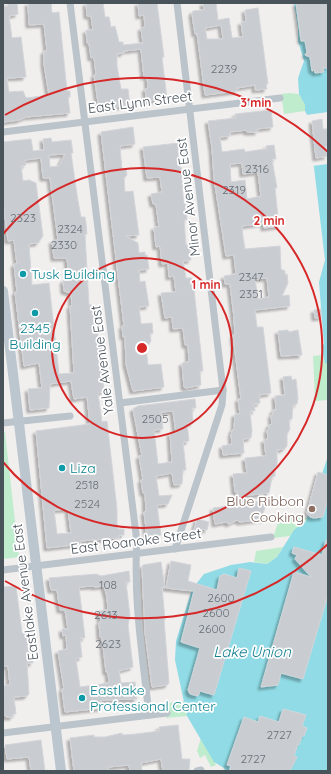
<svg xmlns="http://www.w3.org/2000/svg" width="331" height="774" font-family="Quicksand,sans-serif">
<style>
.green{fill:#bfeccd}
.water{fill:#90dbe5}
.pier{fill:#f1eeee}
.building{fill:#c9ccd1;stroke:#d3d5d9;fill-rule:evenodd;filter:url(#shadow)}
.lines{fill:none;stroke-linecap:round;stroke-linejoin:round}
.street{stroke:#bbc4ca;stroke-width:7}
.secondary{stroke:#bbc6cf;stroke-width:10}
.ring{fill:none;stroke:#d62828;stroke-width:2}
.culture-dot{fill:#0f9aa8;stroke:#fff;stroke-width:1.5}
.education-dot{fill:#8d6e63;stroke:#fff;stroke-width:1.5}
.labels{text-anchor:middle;stroke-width:3.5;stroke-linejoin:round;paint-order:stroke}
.number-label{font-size:12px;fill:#687178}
.street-label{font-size:14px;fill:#48535a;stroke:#fff}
.culture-label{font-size:14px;fill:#0d838f;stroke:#fff;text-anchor:start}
.education-label{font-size:14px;fill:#785e54;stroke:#fff;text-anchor:end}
.water-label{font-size:15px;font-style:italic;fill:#168191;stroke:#fff}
.centre{fill:#d62828;stroke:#fff;stroke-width:2}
.ring-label{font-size:12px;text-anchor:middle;font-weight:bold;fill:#d62828;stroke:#fff;stroke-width:3.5;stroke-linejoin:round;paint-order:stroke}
</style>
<defs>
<filter id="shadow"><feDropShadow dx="-3" dy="3" stdDeviation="1" flood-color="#0004"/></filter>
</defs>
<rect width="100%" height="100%" fill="#f1eeee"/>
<!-- green -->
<g class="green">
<path d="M289 93 299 94 305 105V111L284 114 281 94Z"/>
<path d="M323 355 325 363 328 364V400L315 401 313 356Z"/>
<path d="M5 432 19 557 3 559V433Z"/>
<path d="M280 516 307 518C304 525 295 529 290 536L273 538Z"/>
<path d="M283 547 277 557 267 564 254 562 256 551Z"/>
<path d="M184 701 187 716 166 718 167 703Z"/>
<path d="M201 738 216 765 211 767 205 755 200 758 197 751Z"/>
</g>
<!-- water -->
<g class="water">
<path d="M294 3H328V364L325 363 321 346 324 344 319 282 325 260 308 117 305 111V105L299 94 298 78 304 61 298 41V28Z"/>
<path d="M328 456V771H225L224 768 214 762 187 716 175 660 176 641 192 589 204 574 231 565 250 562 267 564 277 557 294 530 306 521Z"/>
</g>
<!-- pier -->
<path class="pier" d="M328 112V164L312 166 306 115Z"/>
<!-- building -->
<g class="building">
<path d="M8 3H17L18 14 9 16 12 38 21 37 26 77 7 78 9 92 23 91 26 98 49 95 44 64V51H47L44 24 29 25 28 3H51L52 13 59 12 67 91H70V97H68L70 113 26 117 19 120 3 122V7L8 6Z"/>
<path d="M86 3H103L105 17H109L111 27 115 26 119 42H123V45L143 43 141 28 145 27 144 15 139 16 138 3H157L164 57H162L167 99 147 101 145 89 148 88 147 76 144 77 141 49 124 51V53L117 54V66L121 89H128L130 105 99 109 94 75 96 74 94 57 91 58 89 43H87L86 30H93L91 16H87Z"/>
<path d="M203 3H216L218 20 229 18 232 38 243 37 241 22H246L245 10 258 8 268 84H266L267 89 255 90V85L237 88V91L205 95 197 33 195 34 192 14 193 11 204 10ZM221 25 223 39H207L205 28Z"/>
<path d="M296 3H328V68H323L324 72 315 73 314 70 312 71 310 57 305 55 307 52 305 41H301Z"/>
<path d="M271 110 273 127 257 129 258 132H247L246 130 230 132V136L220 137 222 152 244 149 245 152 258 150 267 149 266 146 274 145 276 159H272L277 188H275L279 226 264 228V223L242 226 243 237 245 249 280 246 281 269 285 271V275L287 274 288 283 282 296 289 295 290 306 255 310 257 327H263L271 393 259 395 260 403 254 404 255 411H250L252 431 251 438 243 439 244 453 223 455 222 446 232 444 231 434 232 433V430L234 429 235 414H240L238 399H241L233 335H235L234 317 230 284H225L224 276 236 274 234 255 226 256 214 178 212 148 208 121 236 118 235 114ZM242 163 243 174 258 172 261 196 247 199 245 180 231 182 230 164ZM267 278 269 297 258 299 255 279Z"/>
<path d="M322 119 323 129H328V146H325L327 156 316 158 312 121Z"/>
<path d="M133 127 135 144 120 146 122 170 126 169 127 175 124 178 125 192 133 191 139 235 125 236 138 243 139 253 145 252V255H147L149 269 139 270 140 282 145 281 149 306 139 307 141 324 152 323 153 333 150 334 151 341 146 348 148 365 161 364 164 387 133 391 126 364 125 336 123 337 122 326H124L101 132Z"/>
<path d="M51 138 52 142 71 140 73 153H71L78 201 81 217H85L86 223 87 234H85L89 305H92L95 330H97L99 341H101L104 371 102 372 104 391 98 393 102 422 107 421 117 509V527L118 529H124V535H119V538L80 541 81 544 47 548 36 431 90 424 87 397 74 399 71 381 50 384 49 408 30 410 28 389 42 388 39 363 24 366 15 292H17L14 264H17L14 240 8 241 3 200V142L31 139 33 151 44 150 43 139ZM65 154 59 166 50 167 49 155ZM41 158 43 178H50L55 217 58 240 52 241 54 258H67L69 277 63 281 64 291 71 293 72 306H70L74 373 59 374 49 283 32 285 29 244 38 243 43 236 36 183 29 180 23 181 21 166 26 165 25 160ZM68 509 71 533 57 534 54 510Z"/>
<path d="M178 143 179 167H181L183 196 184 204H186L187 220H184L186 245H189L191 260 183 261 186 278H192L194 290 203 371H200L201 385 186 388 184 387 182 363 189 362 188 345H185L183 328 173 329 172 317 165 318 161 293 176 292 174 276 169 277 168 263 162 264 160 246 156 247 154 227H159L156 204H153L151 194 162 192 160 177 147 178 143 147Z"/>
<path d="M321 309 322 317 315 318 314 310Z"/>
<path d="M288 330 289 332 298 330 302 355 281 356 278 331Z"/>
<path d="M291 376 292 380 296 379 298 398 297 404 293 405 292 419 289 420 290 429 287 434V446L284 449 277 450V467H275V476L272 477 269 493 241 496 266 505 262 516 264 519 240 522 237 520 229 524 226 522 215 524 213 508 239 505 237 491 235 492 233 474 247 473 245 458 266 456 264 440 268 439 267 430 269 429V425L272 424 271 415H273V410H276L275 396 285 395 283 377Z"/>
<path d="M195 399 196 408H192L193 423H187L189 441 183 442 186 470H183L182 484 174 485 172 473 156 476 159 496 172 495 168 504 157 505 161 535 147 537 144 512H146L145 493H143L141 480H143L139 456H142L133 409 138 406ZM173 411 176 433H170L172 462 158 464 154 430 163 429 161 412Z"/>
<path d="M318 472 328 475V499L323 517 314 518 310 517 307 513Z"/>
<path d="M197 519 209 522 207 530 202 529 201 532 194 530Z"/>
<path d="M326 540H328V595L303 679 281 673 278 685 261 687 294 572 311 577 295 559 297 555 292 553 294 547 322 555Z"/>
<path d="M171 561 191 565 188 581 217 590 220 576 224 574 237 578 239 568 251 571 214 695 200 691 198 696 190 694 188 690 200 648 181 642 194 591 166 588Z"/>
<path d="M161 562 165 588 162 587 165 620H164L169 683 167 685 152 687 145 632 142 568 143 565Z"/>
<path d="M129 571 130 582H126L130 616 128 625 133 667 119 671 121 683 135 682 137 699 101 700 102 708 65 712 62 689H64L58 651 67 649 66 635 63 636 62 629H68L65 610H60L57 590H51L49 578 96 574 101 576ZM94 586V587L104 586 107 597 108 610 99 611 101 622H99L100 637H102L106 672H108L109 683 80 687 76 659 82 657 80 638H85L79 587Z"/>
<path d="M16 586 22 633 26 632 28 649 32 648 33 663H27L29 694 27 696 14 697 16 714H13V717H6V715L3 716 4 686 10 685 8 666H3V587Z"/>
<path d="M283 709 306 715 302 726 307 728 304 736H302L299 745 298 744 294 756 297 757 290 771H229L231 766 227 765 244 717 258 722 260 716 279 722Z"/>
<path d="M178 725 182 759H190L189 771H163L161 759 141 763 142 771H130L129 765 108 767 109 771H74L70 738 94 735V737H105L122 733V735L136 734 160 731 159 727Z"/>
<path d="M41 740 45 771H31L29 757 7 759 5 745Z"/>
</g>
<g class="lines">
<!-- street -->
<g class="street">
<path d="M70 3 137 542C133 600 143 658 149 715"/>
<path d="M3 132 280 98"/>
<path d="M120 403 223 390"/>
<path d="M3 423 70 416"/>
<path d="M175 549 222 405 223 390 177 3"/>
<path d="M3 570 271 537"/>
<path d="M3 733 167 713"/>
<path d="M197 771 201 770"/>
</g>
<!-- secondary -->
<path class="secondary" d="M3 291 61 771"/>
</g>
<!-- distance rings -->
<g class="ring">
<circle cx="142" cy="348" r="90"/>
<path d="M3 234A180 180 0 1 1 3 462"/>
<path d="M328 544A270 270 0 0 1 5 581M5 115A270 270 0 0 1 328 152"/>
</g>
<!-- markers -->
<g class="culture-dot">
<circle cx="23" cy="274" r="4"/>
<circle cx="35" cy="313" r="4"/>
<circle cx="62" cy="468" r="4"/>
<circle cx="82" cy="698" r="4"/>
</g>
<circle class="education-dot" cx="312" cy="509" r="4"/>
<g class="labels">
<!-- number labels -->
<g class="number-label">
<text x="224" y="73">2239</text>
<text x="257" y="173">2316</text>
<text x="234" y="194">2319</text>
<text x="23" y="222">2323</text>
<text x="70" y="233">2324</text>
<text x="64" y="249">2330</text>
<text x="251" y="281">2347</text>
<text x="251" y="298">2351</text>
<text x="155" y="423">2505</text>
<text x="87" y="489">2518</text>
<text x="87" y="508">2524</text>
<text x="108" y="589">108</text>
<text x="221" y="602">2600</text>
<text x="216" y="617">2600</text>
<text x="106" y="619">2613</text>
<text x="212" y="633">2600</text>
<text x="108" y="648">2623</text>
<text x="279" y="739">2727</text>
<text x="253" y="763">2727</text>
</g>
<!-- street labels -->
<g class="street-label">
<text transform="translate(140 102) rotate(-7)" y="5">East Lynn Street</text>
<text transform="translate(188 197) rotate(-97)" y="5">Minor Avenue East</text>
<text transform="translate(102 360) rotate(-97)" y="5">Yale Avenue East</text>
<text transform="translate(136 541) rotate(-7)" y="5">East Roanoke Street</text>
<text transform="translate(25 592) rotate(-97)" y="5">Eastlake Avenue East</text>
</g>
<!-- culture labels -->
<g class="culture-label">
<text x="31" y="279">Tusk Building</text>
<text x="35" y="333" text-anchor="middle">2345<tspan x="35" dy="16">Building</tspan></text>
<text x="70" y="473">Liza</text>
<text x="90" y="695">Eastlake<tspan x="90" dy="16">Professional Center</tspan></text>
</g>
<!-- education labels -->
<g class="education-label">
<text x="304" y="506">Blue Ribbon<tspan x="304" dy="16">Cooking</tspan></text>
</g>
<!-- water labels -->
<g class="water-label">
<text x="252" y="657">Lake Union</text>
</g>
</g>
<circle cx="142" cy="348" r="6" class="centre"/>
<g class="ring-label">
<text x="256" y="107">3 min</text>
<text x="269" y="225">2 min</text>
<text x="206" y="289">1 min</text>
</g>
<!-- border -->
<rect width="331" height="774" fill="none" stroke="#48535a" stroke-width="8"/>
</svg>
